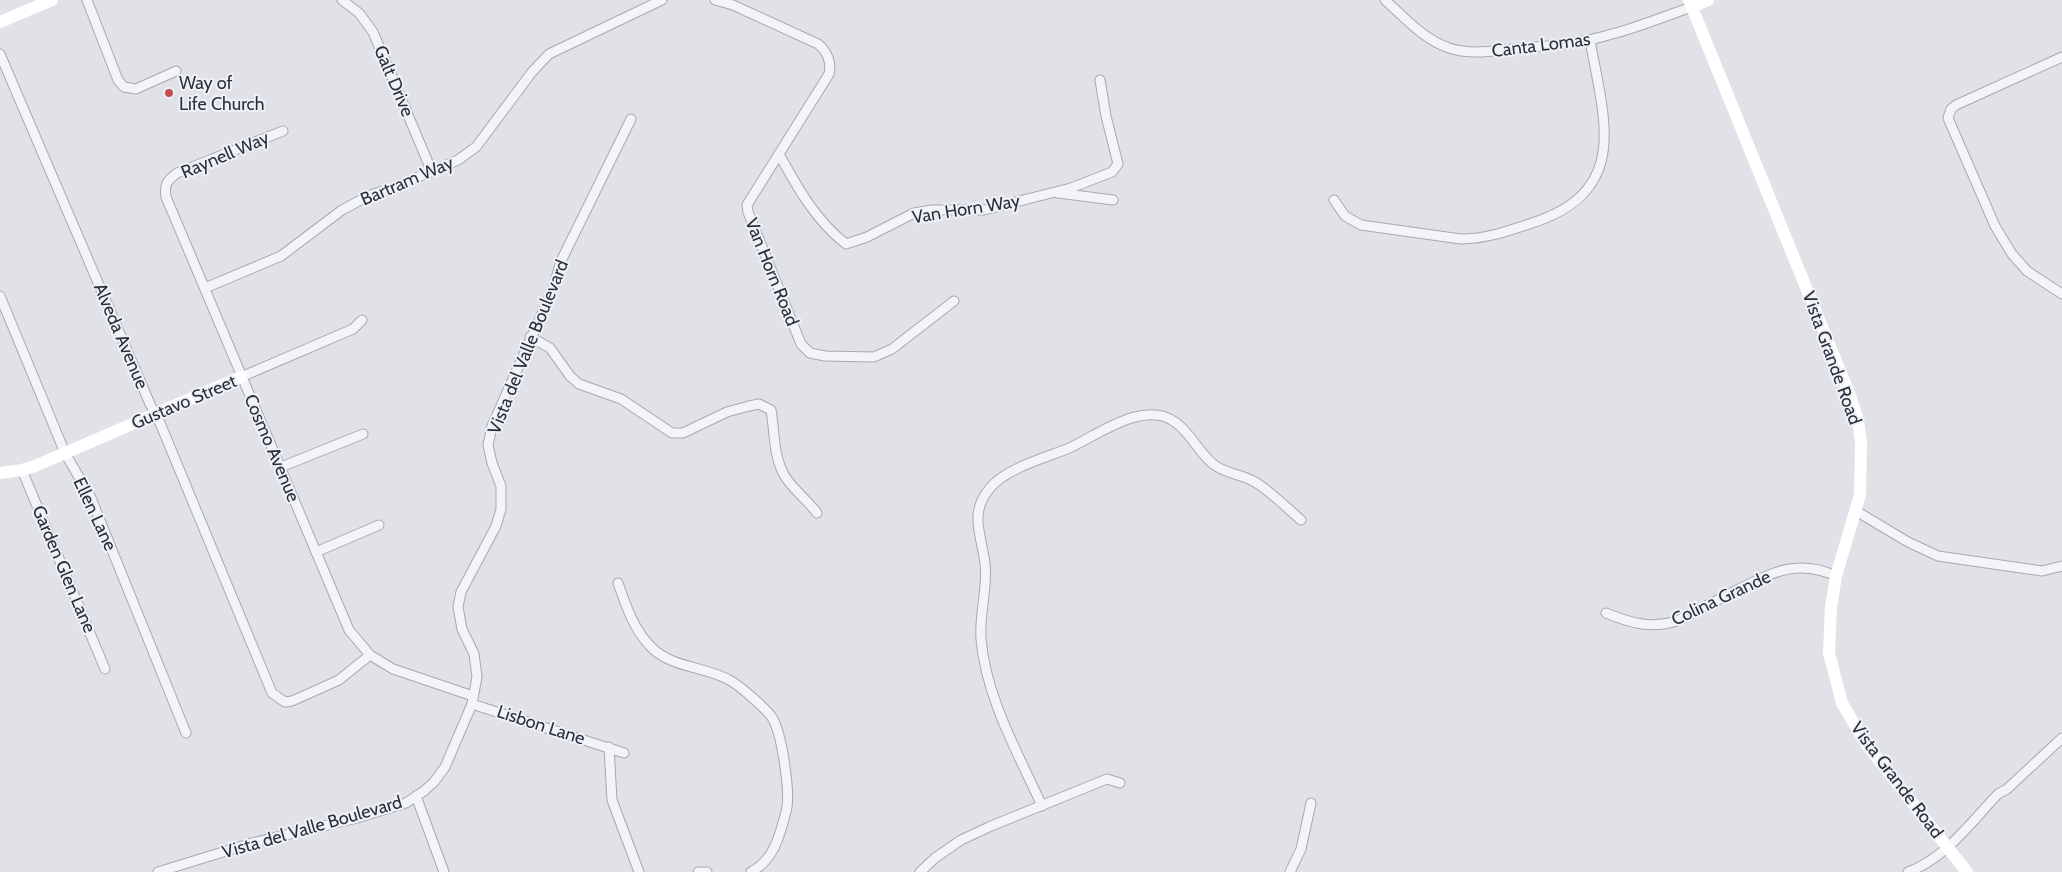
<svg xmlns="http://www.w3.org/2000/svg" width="2062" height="872" font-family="Cabin,sans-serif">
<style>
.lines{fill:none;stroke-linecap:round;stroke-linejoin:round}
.street-casing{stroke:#a6a9b2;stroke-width:11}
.street{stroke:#f3f4f7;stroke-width:9}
.secondary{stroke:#fff;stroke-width:12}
.poi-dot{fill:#c44f50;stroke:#f0f1f6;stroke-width:2}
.labels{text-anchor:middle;stroke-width:4;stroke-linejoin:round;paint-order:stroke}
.street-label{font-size:18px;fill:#2a2f3e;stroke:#f0f1f6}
.poi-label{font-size:18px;fill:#2a2f3e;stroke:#f0f1f6;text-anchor:start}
</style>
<rect width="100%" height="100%" fill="#e0e2e8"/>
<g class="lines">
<!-- street casing -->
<g class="street-casing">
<g id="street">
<path d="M87 0 118 80 124 87 136 89 176 71"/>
<path d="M342 0 359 13 373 32 432 172"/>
<path d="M715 0 733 5 818 44C827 51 832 63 829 74L747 205 748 212 801 344 810 353 825 356 874 357 892 349 954 301"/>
<path d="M1385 0C1405 18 1423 39 1449 48 1470 55 1492 51 1513 49 1546 46 1580 44 1612 34 1639 27 1665 16 1692 7"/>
<path d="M0 54 150 404 160 423 272 693 285 702 292 701 339 680 370 655"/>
<path d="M2062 57 1956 105 1951 109 1948 118 1995 226 2012 254 2027 271 2062 294"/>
<path d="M283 131 177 173C167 181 164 184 166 197L349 630 370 655 393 669 473 696"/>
<path d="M779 154C797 187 816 221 846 244L867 237 914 213 932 210H984L1071 188 1112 172 1118 164 1106 116 1100 80"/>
<path d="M1058 193 1113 200"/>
<path d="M1334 200 1345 216 1361 225 1461 239C1485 239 1509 231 1532 223 1631 191 1604 120 1590 40"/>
<path d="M205 288 281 256 342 210 370 195 390 189 458 160 476 147 532 72 549 54 662 0"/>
<path d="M0 296 65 453 91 498 186 733"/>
<path d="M530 337 550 348 570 376 579 384 621 399 672 433H683L727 412 749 406 759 404 771 410C775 433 773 458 786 478 795 491 808 501 817 513"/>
<path d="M241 377 353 329 362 320"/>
<path d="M281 467 363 434"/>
<path d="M22 470 105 669"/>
<path d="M1856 511 1908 542 1938 556 2042 571 2062 566"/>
<path d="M316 552 379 525"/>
<path d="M618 583C626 606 634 630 651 647 673 669 706 666 731 681 739 685 765 708 771 716 782 731 791 794 786 812 780 835 774 860 751 872"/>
<path d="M1606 613C1630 623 1651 629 1677 621 1696 611 1716 601 1735 591 1771 573 1797 558 1836 576"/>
<path d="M472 704 624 753"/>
<path d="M609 747 612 800 639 872"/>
<path d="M416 796 444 872"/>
<path d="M1042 806C1018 753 986 698 981 639 979 614 988 588 985 564 982 535 968 514 990 488 1005 469 1044 458 1067 449 1097 436 1143 399 1175 422 1191 433 1198 452 1213 464 1224 473 1239 474 1251 480 1264 485 1289 510 1301 520"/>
<path d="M158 872 252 843 357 818 406 803 424 791 434 782 445 767 472 704 477 677 474 654 462 629 458 607 461 592 496 526 501 509V486L492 463 488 445 492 426 553 289 561 261 631 119"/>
<path d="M698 872H707"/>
<path d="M920 872 935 858 961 840 991 826 1107 779 1120 783"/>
<path d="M1290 872 1301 849 1311 803"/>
<path d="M1908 872C1946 858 1971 822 1998 794L2007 789 2062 738"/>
</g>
</g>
<!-- street -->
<use href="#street" class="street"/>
<!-- secondary -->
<g class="secondary">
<path d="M1689 0 1849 393 1858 420 1861 443 1860 495 1836 576 1831 607 1829 653 1842 703 1866 744 1967 872"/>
<path d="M1692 7 1708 0"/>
<path d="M0 22 52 0"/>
<path d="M0 473 22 470 35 466 241 377"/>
</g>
</g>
<!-- markers -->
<circle class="poi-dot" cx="169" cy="93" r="5"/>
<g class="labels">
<!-- street labels -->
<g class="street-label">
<text transform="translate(1541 45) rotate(-7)" y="6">Canta Lomas</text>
<text transform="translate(394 81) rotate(67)" y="6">Galt Drive</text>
<text transform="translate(225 155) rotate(-23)" y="6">Raynell Way</text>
<text transform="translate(407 181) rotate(-23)" y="6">Bartram Way</text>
<text transform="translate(966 209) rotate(-9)" y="6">Van Horn Way</text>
<text transform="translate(772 272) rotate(68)" y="6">Van Horn Road</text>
<text transform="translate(121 336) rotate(67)" y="6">Alveda Avenue</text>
<text transform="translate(528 347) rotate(-68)" y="6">Vista del Valle Boulevard</text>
<text transform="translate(1832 358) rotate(70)" y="6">Vista Grande Road</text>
<text transform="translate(184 402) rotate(-23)" y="6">Gustavo Street</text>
<text transform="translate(272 448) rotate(67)" y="6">Cosmo Avenue</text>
<text transform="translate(95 514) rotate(65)" y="6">Ellen Lane</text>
<text transform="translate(64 569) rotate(67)" y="6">Garden Glen Lane</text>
<text transform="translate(1721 598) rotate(-25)" y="6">Colina Grande</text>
<text transform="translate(541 725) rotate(18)" y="6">Lisbon Lane</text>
<text transform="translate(1897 780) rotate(53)" y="6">Vista Grande Road</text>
<text transform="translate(312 827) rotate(-16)" y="6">Vista del Valle Boulevard</text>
</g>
<!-- poi labels -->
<g class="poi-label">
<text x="179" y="89">Way of<tspan x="179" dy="21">Life Church</tspan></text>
</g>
</g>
</svg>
